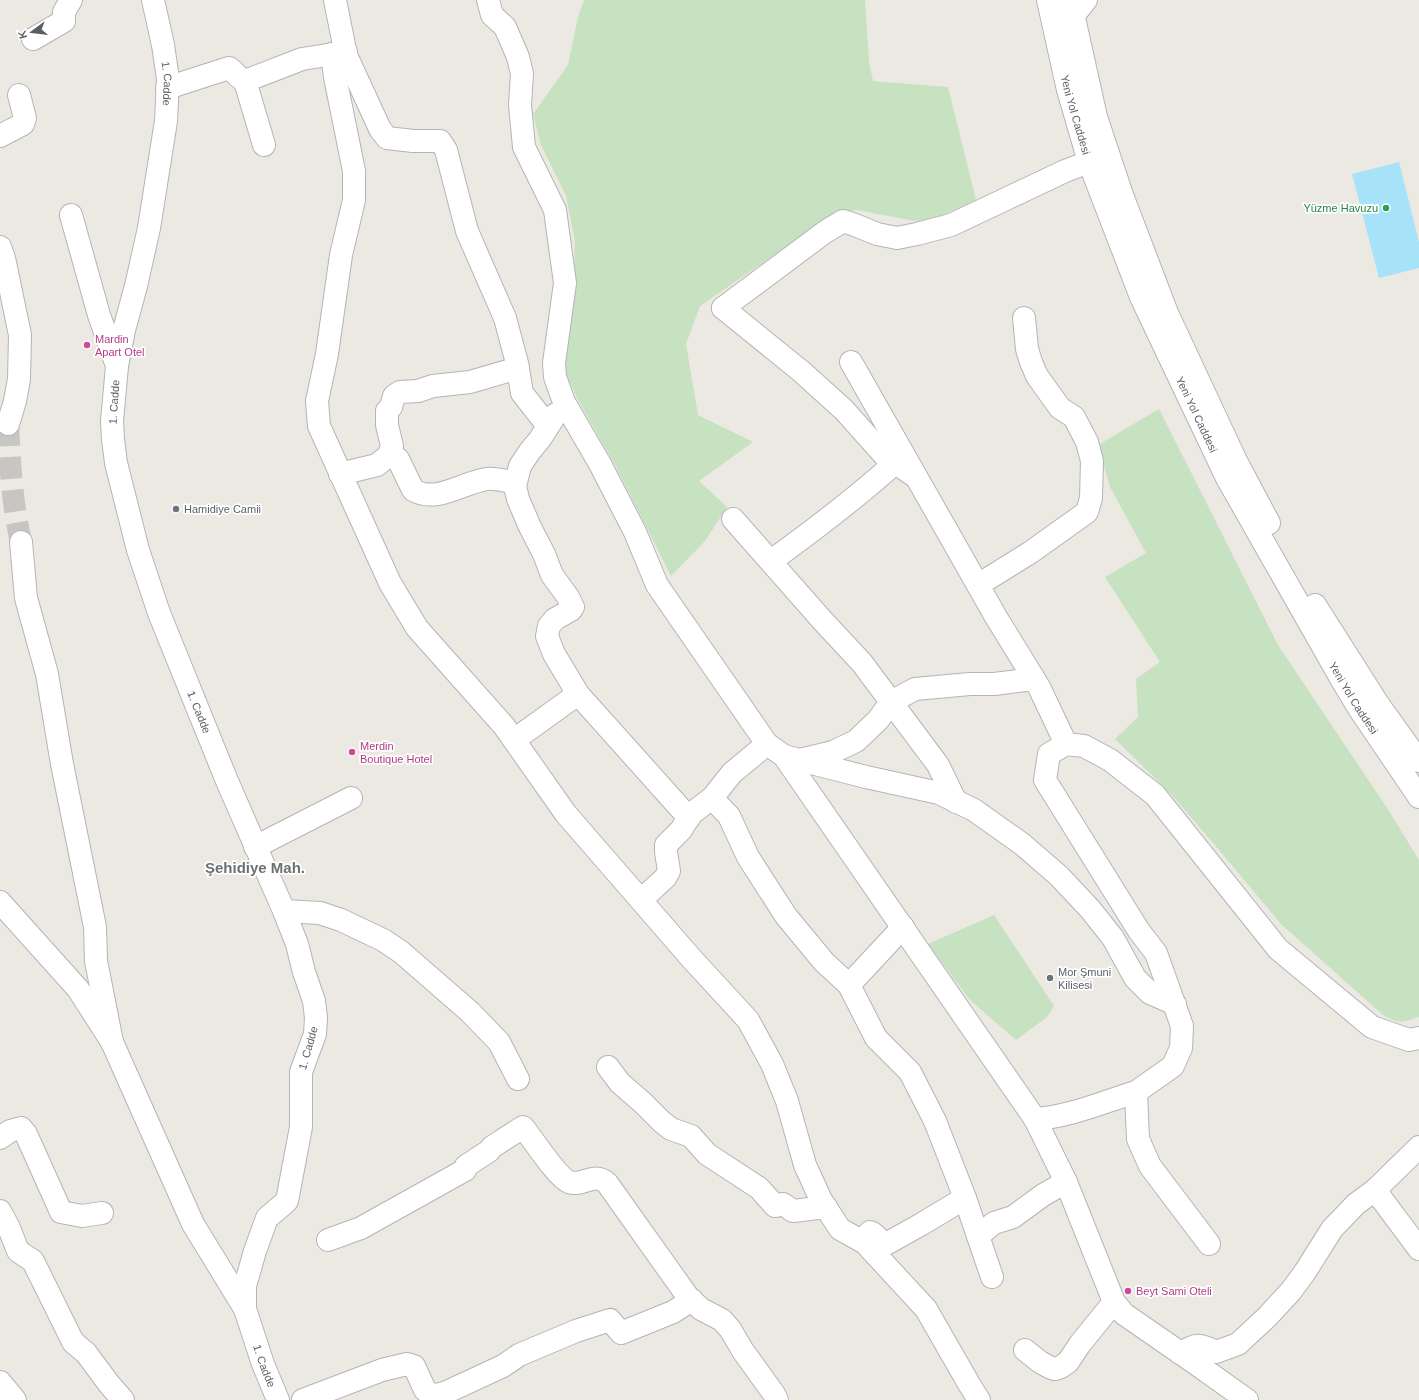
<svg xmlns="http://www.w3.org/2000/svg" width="1419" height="1400" font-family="Helvetica,sans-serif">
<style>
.green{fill:#c6e2c0}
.water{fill:#a6e2f8}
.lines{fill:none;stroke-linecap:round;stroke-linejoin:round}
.pedestrian-tunnel{stroke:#c8c6c2;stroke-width:22;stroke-dasharray:22 11;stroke-linecap:butt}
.pedestrian-casing{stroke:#b2b5b8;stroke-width:24}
.minor-casing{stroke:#b2b5b8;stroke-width:24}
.tertiary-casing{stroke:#b2b5b8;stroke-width:24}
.secondary-casing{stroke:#b1b6b8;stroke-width:24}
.pedestrian{stroke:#fff;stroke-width:22}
.minor{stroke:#fff;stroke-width:22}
.tertiary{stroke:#fff;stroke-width:22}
.secondary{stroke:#fff;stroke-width:22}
.leisure-dot{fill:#2e9e5b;stroke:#fff;stroke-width:1.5}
.hotel-dot{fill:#d1479c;stroke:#fff;stroke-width:1.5}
.worship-dot{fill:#6b7280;stroke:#fff;stroke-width:1.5}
.labels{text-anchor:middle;stroke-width:3.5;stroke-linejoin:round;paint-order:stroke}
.street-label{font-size:11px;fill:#5a5f61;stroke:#fff}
.leisure-label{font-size:11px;fill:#27864d;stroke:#fff;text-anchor:end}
.hotel-label{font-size:11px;fill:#b23c85;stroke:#fff;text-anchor:start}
.worship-label{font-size:11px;fill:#5b616d;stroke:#fff;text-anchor:start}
.district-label{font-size:15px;font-weight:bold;fill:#6b7173;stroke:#fff}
</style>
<rect width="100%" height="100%" fill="#ece8e2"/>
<!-- green -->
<g class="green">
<path d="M584 0H865L869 62 873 81 948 87 976 200 925 223 857 210 835 213 700 306 686 344 698 415 753 442 699 481 727 507 705 541 671 576 615 465 577 398 565 371 573 304 575 241 566 196 541 145 533 114 568 65 578 17Z"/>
<path d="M1159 409 1278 645 1389 811 1419 860V1017C1401 1023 1399 1024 1383 1015L1281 924 1220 851 1171 794 1115 739 1138 717 1136 679 1160 662 1105 577 1146 553 1110 487 1098 445Z"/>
<path d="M994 915 1054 1006 1047 1017 1016 1040 970 1000 928 944Z"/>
</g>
<!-- water -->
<path class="water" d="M1399 162 1419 242V268L1379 278 1352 174Z"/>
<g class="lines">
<!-- pedestrian-tunnel -->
<path class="pedestrian-tunnel" d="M8 424C10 464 12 503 21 542"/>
<!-- pedestrian casing -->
<g class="pedestrian-casing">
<g id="pedestrian">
<path d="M335 0 346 55 380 129 387 138 413 141H440L446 150 467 231 505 318 517 363 522 393 548 426"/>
<path d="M488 0 492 15 505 27 518 57 522 74 520 105 524 147 555 210 565 283 554 363 555 377 564 402 600 464 635 532 657 585 767 744 784 756 1035 1119 1066 1182 1114 1302 1124 1314 1195 1363 1247 1400"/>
<path d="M33 39 64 21V12L71 0"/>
<path d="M332 54 335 77 354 171V200L341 255 327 354 317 401 319 426 390 583 417 628 504 726 566 814 691 958 748 1020 772 1064 787 1101 805 1165 821 1200 840 1229 865 1243 926 1309 969 1384 979 1400"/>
<path d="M245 81 264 145"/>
<path d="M167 88 229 68C235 72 238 78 245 81L302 59 346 52"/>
<path d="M0 136 23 124 25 118 19 95"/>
<path d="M71 215 99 315 117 366"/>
<path d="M0 247 4 258 20 335 19 379 15 401 8 424"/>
<path d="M723 308 825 232 843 221 855 225 877 234 897 238 917 234 951 225 1065 171 1089 162"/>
<path d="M556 414 540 439 530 451 520 466 515 486 518 499 530 527 544 554 552 575 568 597 573 607 571 610 555 619 549 626 547 636 554 654 578 694 689 818"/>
<path d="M389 455 398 459 413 490C437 504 463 482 487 479 497 478 506 481 515 483"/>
<path d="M340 474 377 465 389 455 392 446 387 425V411L391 407 394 396 400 392 418 391 433 386 470 382 518 368"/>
<path d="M733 519 822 620 862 663 938 765 956 802"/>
<path d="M21 542 26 598 47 674 62 764 95 927 96 961 112 1042"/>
<path d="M771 561C814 530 856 498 895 463"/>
<path d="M978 585 1031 552 1087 512 1091 498 1092 461 1087 442 1074 417 1060 408 1037 376 1031 362 1027 349 1024 318"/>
<path d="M514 740 578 694"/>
<path d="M800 760 833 752 856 741 878 720 891 702 915 689 970 684H994L1034 679"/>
<path d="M712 798 729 816 748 857 786 916 824 962 849 985 876 1038 910 1072 935 1121 965 1198 992 1277"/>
<path d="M255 847 351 798"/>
<path d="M641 900 665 878 669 871 666 852V845L681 830 691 814 712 798 732 773 767 744"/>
<path d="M284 911 320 913 341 920 383 940 401 952 470 1012 499 1042 518 1079"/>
<path d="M849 985 903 927"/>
<path d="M608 1067 620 1083 643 1103 662 1122 671 1129 691 1136 707 1154 759 1188 775 1206 783 1204 793 1211 826 1207"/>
<path d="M1035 1119C1069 1117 1103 1102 1136 1092"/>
<path d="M0 1138 10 1131 21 1128 26 1134 61 1212 82 1216 102 1213"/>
<path d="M1375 1190 1419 1249"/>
<path d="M0 1211 9 1228 18 1251 33 1261 73 1342 86 1353 109 1384 123 1400"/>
<path d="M978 1236 994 1223 1013 1217 1043 1195 1066 1182"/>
<path d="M864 1239 870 1232C877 1234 879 1242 886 1244L920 1225 965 1198"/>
<path d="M328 1240 361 1228 465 1170 466 1166 489 1151 492 1147 523 1127C532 1138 557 1177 569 1182 584 1187 593 1171 607 1183L688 1297 701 1309 722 1320 730 1329 743 1351 774 1394 777 1400"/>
<path d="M1025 1350 1040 1362 1049 1367 1055 1369 1061 1367 1068 1362 1080 1344 1114 1302"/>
<path d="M1180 1353C1197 1344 1199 1343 1216 1352L1238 1344 1267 1317 1291 1291 1305 1272 1332 1229 1356 1204 1375 1190 1419 1147"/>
<path d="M0 1382 15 1400"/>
<path d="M303 1400 382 1370 407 1364 414 1366 425 1390 430 1394 436 1395 447 1392 503 1366 519 1355 576 1331 610 1320 621 1333 673 1312 692 1300"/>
</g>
</g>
<!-- minor casing -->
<g class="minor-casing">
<g id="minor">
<path d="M723 308 802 372 844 410 885 456 913 475"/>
<path d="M851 362 996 617 1039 687 1066 744"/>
<path d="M784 756 866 777 939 793 974 810 1022 844 1059 876 1090 909 1113 938 1135 978 1150 993 1175 1004"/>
<path d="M0 902 78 989 112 1042 193 1224 245 1309"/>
<path d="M1209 1244 1150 1166 1138 1139 1136 1092 1173 1066 1181 1048 1182 1026 1156 953 1139 931 1045 780 1049 754 1066 744 1084 746 1110 760 1155 795 1278 949 1372 1027 1409 1040 1419 1038"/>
</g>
</g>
<!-- tertiary casing -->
<g class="tertiary-casing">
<path id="tertiary" d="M1067 30 1074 15 1086 0"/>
</g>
<!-- secondary casing -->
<g class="secondary-casing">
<g id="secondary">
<path id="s1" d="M153 0 163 45 168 79 166 121 149 228 136 286 124 330 117 366 112 421 113 439 116 463 138 550 159 613 227 781 284 911 297 944 304 972 314 1001 316 1018 315 1034 301 1072V1127L287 1201 267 1218 255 1251 245 1286V1309L263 1364 278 1400"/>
<path id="s2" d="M1048 0 1068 90 1089 162 1141 297 1227 478 1343 682 1360 710 1419 797"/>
<path d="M1070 0 1096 117 1122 195 1167 313 1236 461 1269 523"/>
<path d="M1315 605 1378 704 1419 761"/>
</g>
</g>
<!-- pedestrian -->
<use href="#pedestrian" class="pedestrian"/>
<!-- minor -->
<use href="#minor" class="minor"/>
<!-- tertiary -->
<use href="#tertiary" class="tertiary"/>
<!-- secondary -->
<use href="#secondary" class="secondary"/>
</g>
<!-- markers -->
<circle class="leisure-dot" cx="1386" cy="208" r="4"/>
<g class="hotel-dot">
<circle cx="87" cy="345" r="4"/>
<circle cx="352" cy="752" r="4"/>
<circle cx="1128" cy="1291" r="4"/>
</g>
<g class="worship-dot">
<circle cx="176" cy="509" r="4"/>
<circle cx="1050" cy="978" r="4"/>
</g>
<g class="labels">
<!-- street labels -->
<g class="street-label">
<text dy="4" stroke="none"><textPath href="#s1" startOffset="85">1. Cadde</textPath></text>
<text dy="4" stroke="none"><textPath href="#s2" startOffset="118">Yeni Yol Caddesi</textPath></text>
<text transform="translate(114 402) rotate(-86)" y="4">1. Cadde</text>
<text dy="4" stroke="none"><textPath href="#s2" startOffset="442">Yeni Yol Caddesi</textPath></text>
<text dy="4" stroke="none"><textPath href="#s2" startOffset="766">Yeni Yol Caddesi</textPath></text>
<text dy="4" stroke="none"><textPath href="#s1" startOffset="733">1. Cadde</textPath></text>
<text transform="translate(308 1048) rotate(-74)" y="4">1. Cadde</text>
<text dy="4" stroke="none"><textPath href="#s1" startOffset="1429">1. Cadde</textPath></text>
</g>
<!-- leisure labels -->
<g class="leisure-label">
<text x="1378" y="212">Yüzme Havuzu</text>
</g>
<!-- hotel labels -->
<g class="hotel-label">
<text x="95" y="343">Mardin<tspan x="95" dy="13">Apart Otel</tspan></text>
<text x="360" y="750">Merdin<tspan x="360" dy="13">Boutique Hotel</tspan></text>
<text x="1136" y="1295">Beyt Sami Oteli</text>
</g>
<!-- worship labels -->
<g class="worship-label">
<text x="184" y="513">Hamidiye Camii</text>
<text x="1058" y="976">Mor Şmuni<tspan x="1058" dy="13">Kilisesi</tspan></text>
</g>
<!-- district labels -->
<g class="district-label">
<text x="255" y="873">Şehidiye Mah.</text>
</g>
</g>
<!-- north arrow -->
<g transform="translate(32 32) rotate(255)" stroke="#ffffff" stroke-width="3" paint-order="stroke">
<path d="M0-3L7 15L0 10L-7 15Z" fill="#5a5f61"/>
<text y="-6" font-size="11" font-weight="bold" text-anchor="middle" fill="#5a5f61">K</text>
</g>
</svg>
